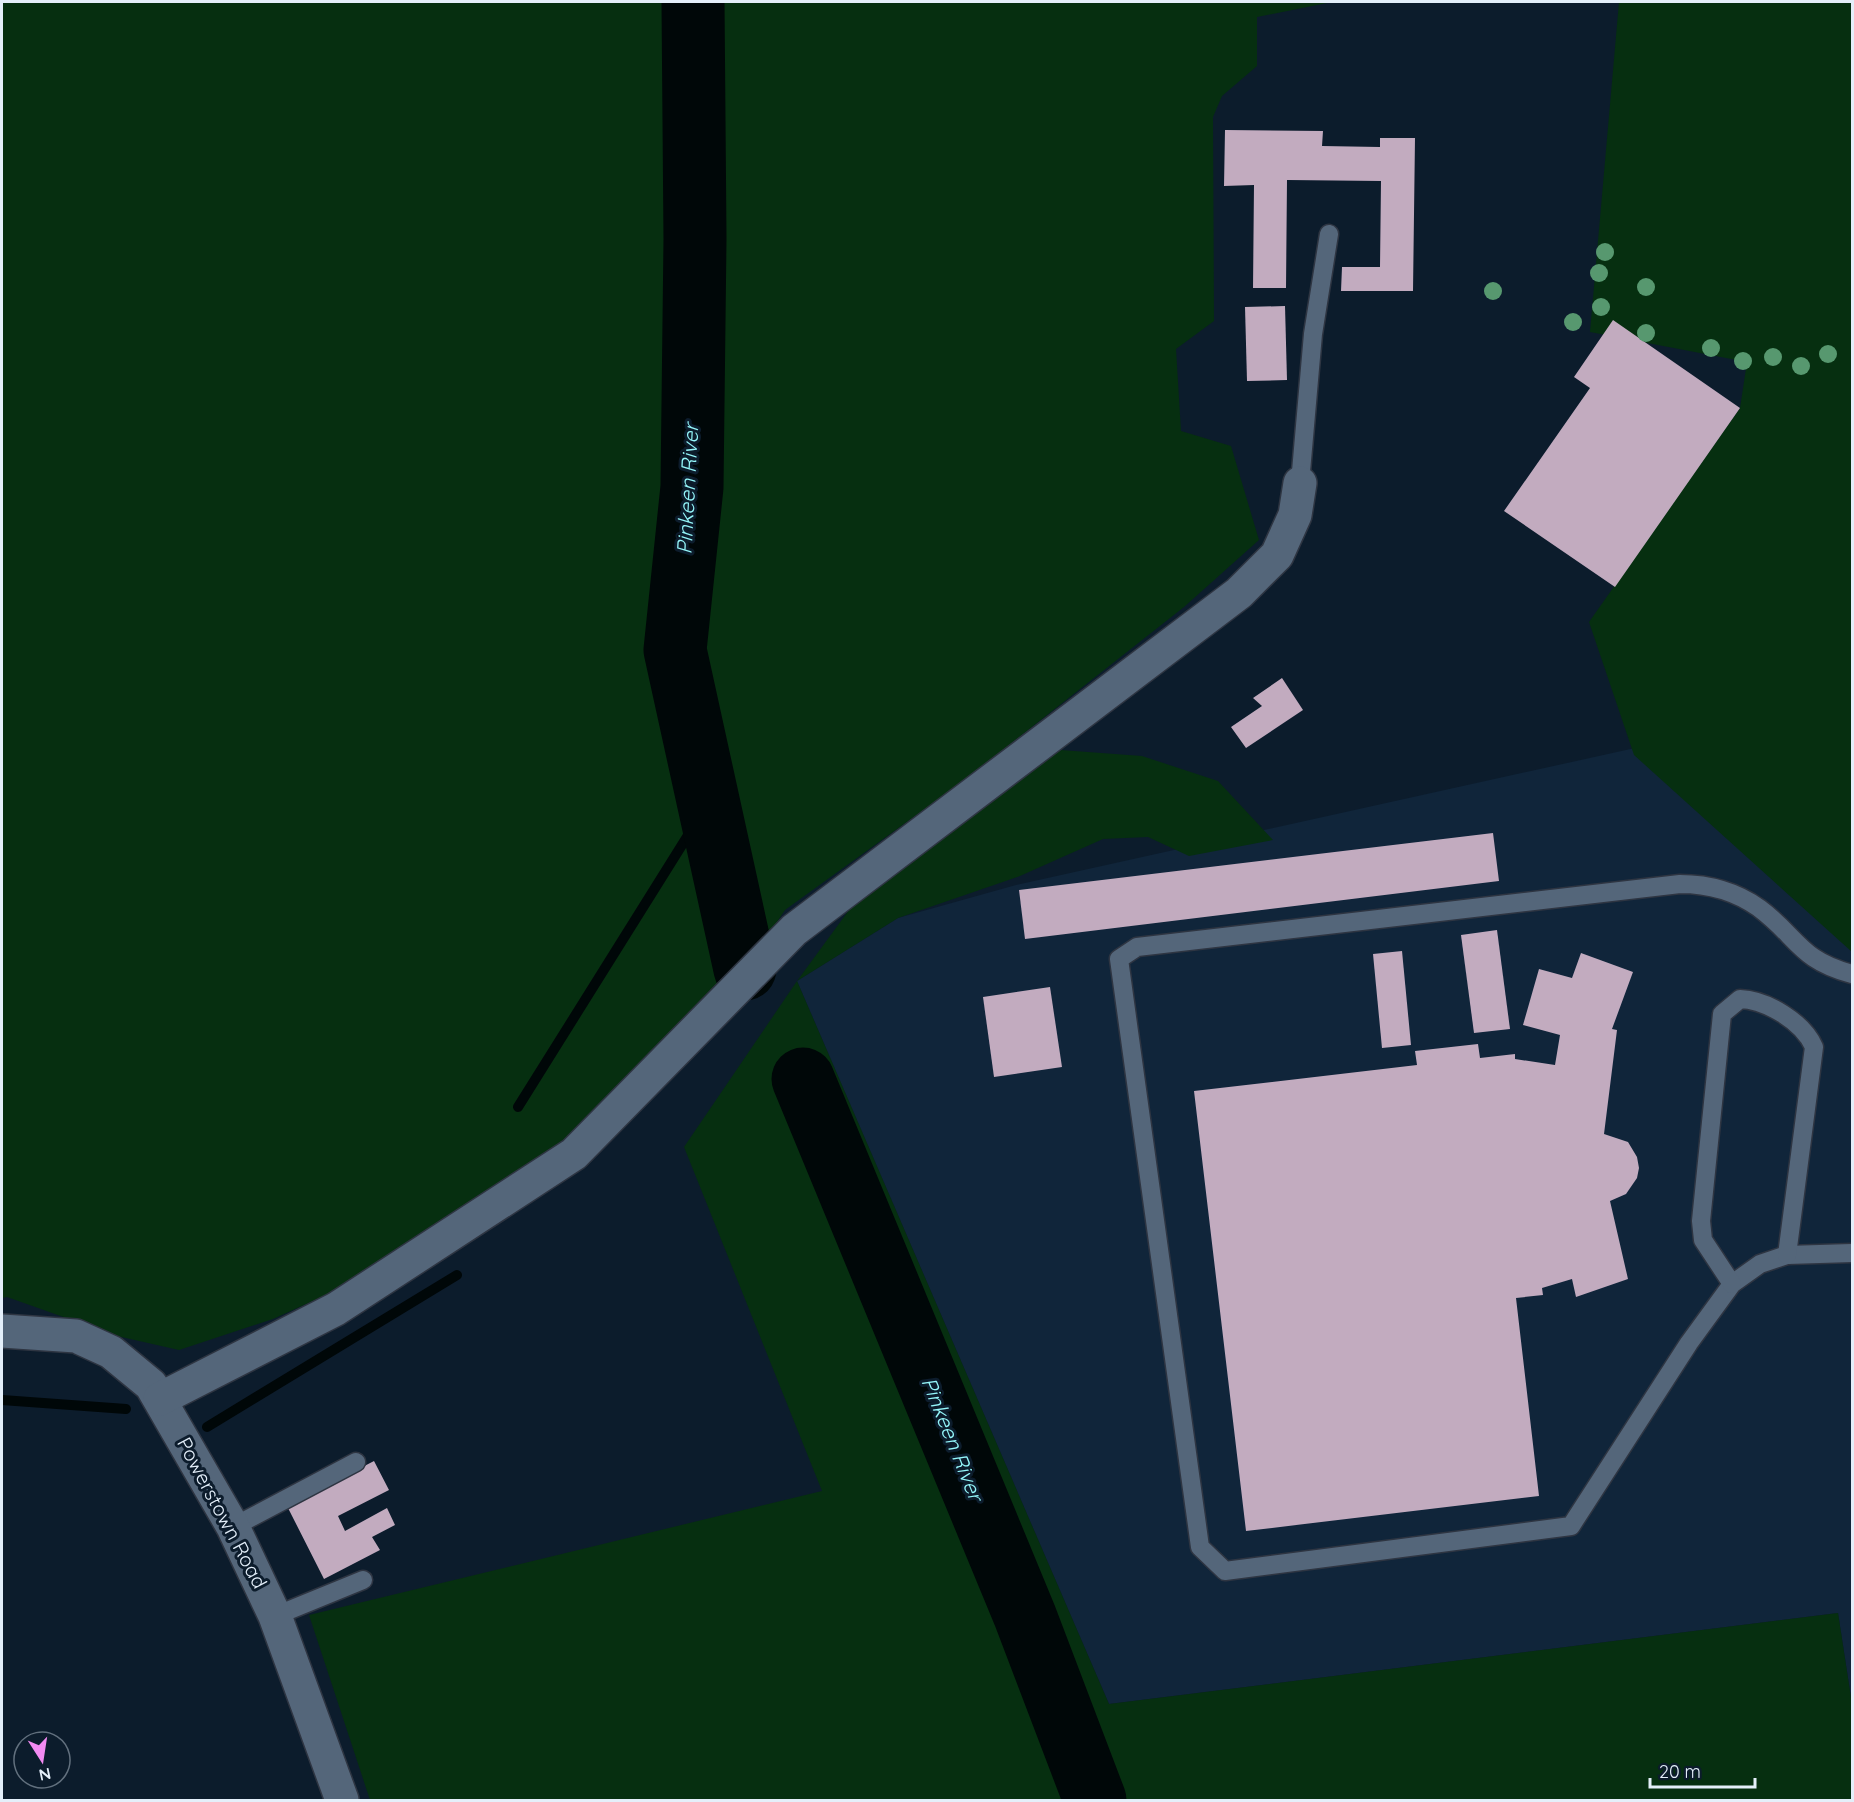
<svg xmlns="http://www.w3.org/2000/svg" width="1854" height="1802" font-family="Quicksand,sans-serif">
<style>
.built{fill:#10253a}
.green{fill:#062f10}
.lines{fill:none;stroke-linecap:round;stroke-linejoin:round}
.stream{stroke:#000708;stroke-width:10}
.river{stroke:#000708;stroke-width:63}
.building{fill:#c2abbf}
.lane-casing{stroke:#2e3542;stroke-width:21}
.street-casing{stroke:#2e3542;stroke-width:36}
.lane{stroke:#54667a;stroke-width:18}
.street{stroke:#54667a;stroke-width:33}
.tree{fill:#57986f}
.labels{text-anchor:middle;stroke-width:6;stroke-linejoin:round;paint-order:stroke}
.street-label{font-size:20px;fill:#e4effa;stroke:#0c1c2c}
.water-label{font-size:21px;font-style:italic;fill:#95f7fb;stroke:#0c1c2c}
</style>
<rect width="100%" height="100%" fill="#0c1c2c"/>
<!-- built -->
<path class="built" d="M1644 746 1852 886V1704L1838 1613 1109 1704 797 981 898 918 1016 885Z"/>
<!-- green -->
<g class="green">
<path d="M2 2H1332L1257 17V66L1222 96 1213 117 1214 321 1176 349 1181 431 1231 446 1259 540 1184 607 962 782 785 910 745 969 563 1148 381 1270 273 1319 179 1350 117 1336 7 1297 2 1298Z"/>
<path d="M1619 2H1852V952L1634 755 1589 622 1740 408 1747 362 1590 332Z"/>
<path d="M1047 749 1142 756 1218 781 1273 840 1189 856 1148 837 1103 839 1020 876 898 918 797 981 1109 1704 1838 1613 1852 1704V1800H370L309 1615 822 1491 684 1147 797 981 882 865Z"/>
</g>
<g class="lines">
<!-- stream -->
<g class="stream">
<path d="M518 1107 707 805"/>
<path d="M2 1400 126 1409"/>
<path d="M207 1427 457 1275"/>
</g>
<!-- river -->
<g class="river">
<path d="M693 2 695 239 692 487 675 650 745 969"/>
<path d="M803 1079 1025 1616 1095 1800"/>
</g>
</g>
<!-- building -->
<g class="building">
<path d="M1225 130 1323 131 1322 146 1380 147V138H1415L1413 291H1341L1342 267H1380L1381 181 1287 180 1286 288H1253L1254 185 1224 186Z"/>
<path d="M1285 306 1287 380 1247 381 1245 307Z"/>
<path d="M1613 320 1740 408 1615 587 1504 511 1590 388 1574 377Z"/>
<path d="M1282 678 1303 710 1246 748 1231 727 1262 706 1253 698Z"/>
<path d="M1493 833 1499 881 1025 939 1019 890Z"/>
<path d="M1497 930 1510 1029 1474 1033 1461 935Z"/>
<path d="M1402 951 1411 1045 1382 1048 1373 954Z"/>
<path d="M1581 953 1633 972 1612 1029 1617 1030 1604 1134 1628 1142 1637 1157 1639 1168 1637 1178 1626 1194 1610 1201 1628 1279 1576 1297 1572 1279 1542 1288 1543 1295 1516 1298 1539 1496 1246 1531 1194 1091 1417 1065 1415 1051 1478 1044 1480 1058 1515 1054V1059L1555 1065 1560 1035 1523 1025 1539 969 1572 978Z"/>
<path d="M1050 987 1062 1067 994 1077 983 997Z"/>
<path d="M374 1461 389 1490 338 1516 345 1531 387 1508 395 1525 372 1537 380 1550 324 1579 287 1506Z"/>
</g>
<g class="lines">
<!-- lane casing -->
<g class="lane-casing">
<g id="lane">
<path d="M1300 483 1313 334 1329 234"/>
<path d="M1852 974C1799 960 1798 937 1759 908 1735 891 1708 884 1680 884L1137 947 1119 959 1200 1547 1225 1571 1571 1526 1689 1343 1732 1284 1760 1264 1787 1255 1852 1253"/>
<path d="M1732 1284 1703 1240 1701 1221 1722 1014 1740 999C1767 1000 1803 1022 1814 1047L1787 1255"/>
<path d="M233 1527 356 1462"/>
<path d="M275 1616 363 1580"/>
</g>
</g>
<!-- street casing -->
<g class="street-casing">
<g id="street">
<path d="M2 1331 76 1336 111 1352 151 1385 233 1527 275 1616 342 1800"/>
<path d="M160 1399 336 1309 574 1154 794 930 1239 593 1277 555 1295 515 1300 483"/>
</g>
</g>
<!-- lane -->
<use href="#lane" class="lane"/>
<!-- street -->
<use href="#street" class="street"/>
</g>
<!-- trees -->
<g class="tree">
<circle cx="1605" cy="252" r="9"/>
<circle cx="1599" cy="273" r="9"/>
<circle cx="1646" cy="287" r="9"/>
<circle cx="1493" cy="291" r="9"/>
<circle cx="1601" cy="307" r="9"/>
<circle cx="1573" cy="322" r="9"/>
<circle cx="1646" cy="333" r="9"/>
<circle cx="1711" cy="348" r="9"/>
<circle cx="1828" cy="354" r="9"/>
<circle cx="1773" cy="357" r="9"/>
<circle cx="1743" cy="361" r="9"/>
<circle cx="1801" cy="366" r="9"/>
</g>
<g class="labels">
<!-- street labels -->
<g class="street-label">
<text transform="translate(222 1513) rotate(62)" y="7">Powerstown Road</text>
</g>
<!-- water labels -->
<g class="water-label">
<text transform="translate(688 489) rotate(-87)" y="7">Pinkeen River</text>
<text transform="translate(952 1439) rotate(68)" y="7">Pinkeen River</text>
</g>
</g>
<!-- border -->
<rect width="1854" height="1802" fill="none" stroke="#e4effa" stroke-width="6"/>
<!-- north arrow -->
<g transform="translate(42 1760) rotate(168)"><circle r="28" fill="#0c1c2c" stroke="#62707e" stroke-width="1.5"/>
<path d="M0-4.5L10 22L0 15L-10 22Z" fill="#f38af2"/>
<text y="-9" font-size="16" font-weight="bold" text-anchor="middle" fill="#e4effa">N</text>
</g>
<!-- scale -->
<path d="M1650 1778v9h105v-9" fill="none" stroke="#e4effa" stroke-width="3"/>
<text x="1659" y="1778" font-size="18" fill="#e4effa" stroke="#0c1c2c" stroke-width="4.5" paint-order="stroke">20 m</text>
</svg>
